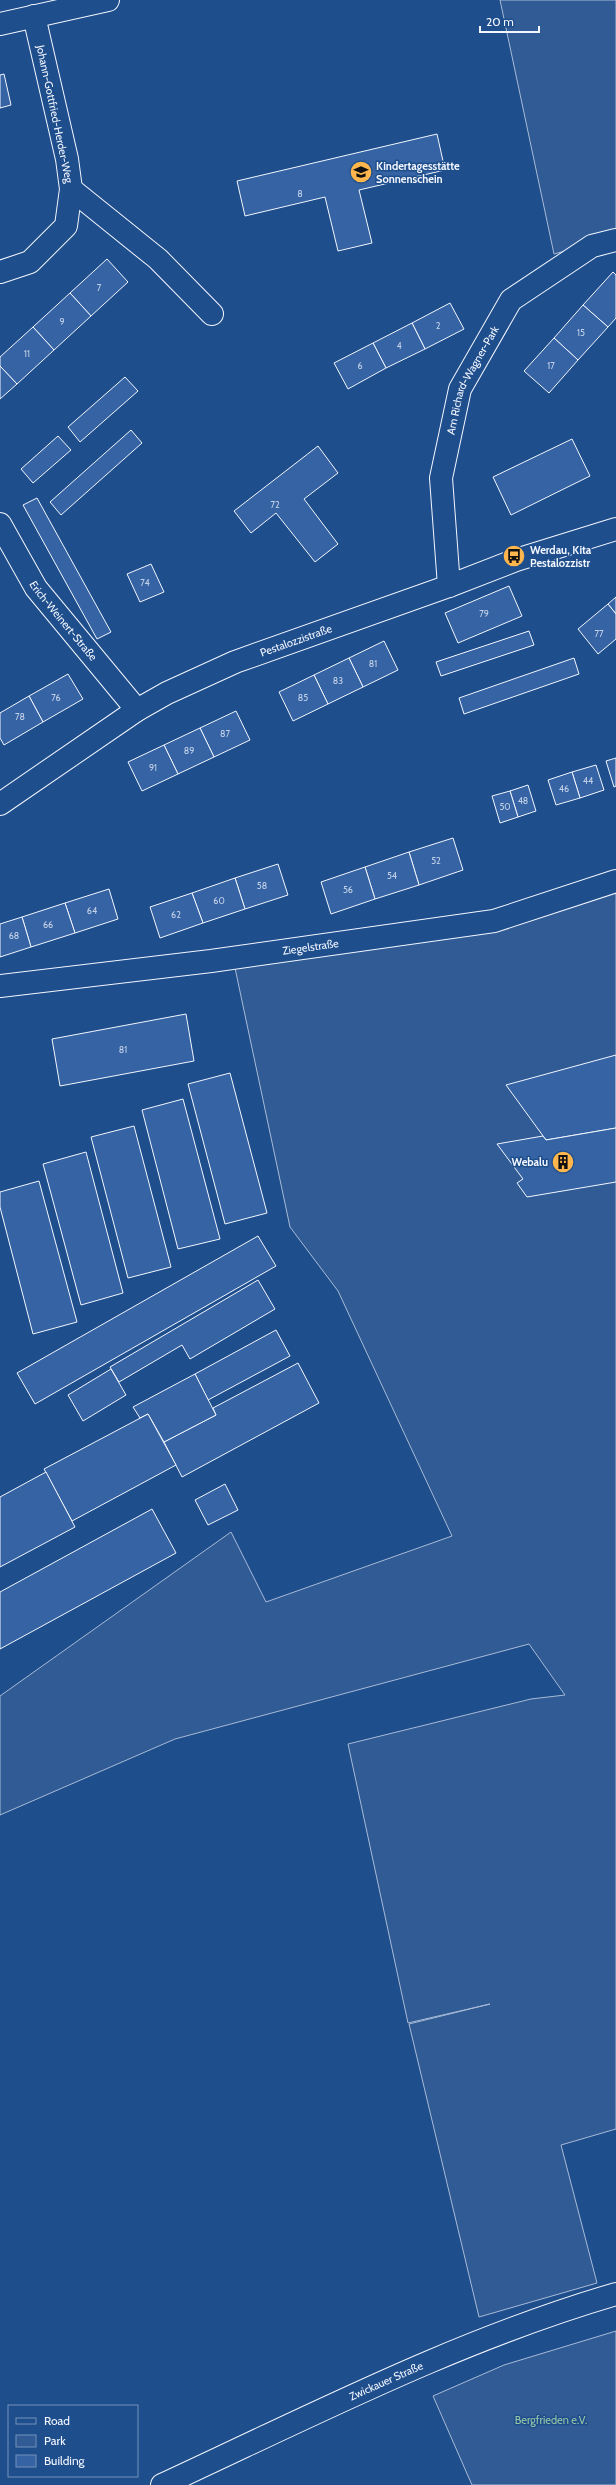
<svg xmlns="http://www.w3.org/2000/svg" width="616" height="2485" font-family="Cabin,sans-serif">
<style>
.green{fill:#305b95;stroke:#a8bbd7}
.building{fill:#3563a3;stroke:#f2f6ff}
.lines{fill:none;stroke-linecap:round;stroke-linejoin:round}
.minor-casing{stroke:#f2f6ff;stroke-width:24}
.major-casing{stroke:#f2f6ff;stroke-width:24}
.minor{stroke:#1f4e8c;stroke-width:22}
.major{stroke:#1f4e8c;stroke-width:22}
.labels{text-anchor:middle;stroke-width:3;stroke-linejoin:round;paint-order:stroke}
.number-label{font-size:9px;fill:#c3d1e8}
.street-label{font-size:11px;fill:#f2f6ff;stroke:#1f4e8c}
.poi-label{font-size:11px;font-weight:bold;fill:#f2f6ff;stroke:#1f4e8c;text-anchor:start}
.park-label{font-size:11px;fill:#97c8a6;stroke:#1f4e8c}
</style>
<rect width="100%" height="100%" fill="#1f4e8c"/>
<!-- green -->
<g class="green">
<path d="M500 0H616V237L554 254Z"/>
<path d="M616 890V2129L561 2145 597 2283 479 2317 409 2024 490 2004 408 2023 348 1744 531 1699 565 1695 529 1644 175 1739 0 1815V1696L231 1532 266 1602 452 1536 338 1291 290 1227 235 968Z"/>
<path d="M616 2331V2485H472L433 2396 504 2365Z"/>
</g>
<!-- building -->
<g class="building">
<path d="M4 74 11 105 0 108V75Z"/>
<path d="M437 134 445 170 359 190 372 243 338 251 325 197 245 216 237 181Z"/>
<path d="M107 259 128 282 91 316 70 293Z"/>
<path d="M613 272 616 275V318L608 327 583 305Z"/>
<path d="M70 293 91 316 54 350 33 327Z"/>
<path d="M450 303 464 329 425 349 412 323Z"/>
<path d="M583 305 608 327 578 360 554 338Z"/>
<path d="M412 323 425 349 386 368 373 343Z"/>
<path d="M33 327 54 350 17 384 0 366V357Z"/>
<path d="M554 338 578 360 549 393 524 371Z"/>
<path d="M373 343 386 368 348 389 334 363Z"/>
<path d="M0 366 17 384 0 399Z"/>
<path d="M125 377 138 391 80 442 68 427Z"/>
<path d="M131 430 142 443 61 515 50 502Z"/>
<path d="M58 436 71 450 33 483 21 469Z"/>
<path d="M572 439 590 476 511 515 493 477Z"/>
<path d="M318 446 338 473 304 499 338 544 315 562 276 513 251 533 234 511Z"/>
<path d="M37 498 111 632 97 639 23 505Z"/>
<path d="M151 564 164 592 140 602 127 574Z"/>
<path d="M509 586 522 616 458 643 445 613Z"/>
<path d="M616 597V614L608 604Z"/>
<path d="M608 604 616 614V639L598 654 578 629Z"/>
<path d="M529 631 534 645 441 676 436 662Z"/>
<path d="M384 641 398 670 363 687 349 658Z"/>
<path d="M349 658 363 687 328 704 314 675Z"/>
<path d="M574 658 579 674 464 714 459 698Z"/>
<path d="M68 674 83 699 43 722 29 696Z"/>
<path d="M314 675 328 704 293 721 279 692Z"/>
<path d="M29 696 43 722 4 745 0 738V713Z"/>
<path d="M236 711 250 740 214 757 200 728Z"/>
<path d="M200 728 214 757 178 774 164 745Z"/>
<path d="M164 745 178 774 142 791 128 762Z"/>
<path d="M616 758V786L614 787 606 761Z"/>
<path d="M596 765 604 790 580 798 572 772Z"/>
<path d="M572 772 580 798 556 805 548 780Z"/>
<path d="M528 785 536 811 518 817 510 791Z"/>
<path d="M510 791 518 817 500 823 492 796Z"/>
<path d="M453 838 463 870 419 885 409 852Z"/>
<path d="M409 852 419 885 375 899 365 867Z"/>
<path d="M278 864 288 895 245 909 235 878Z"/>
<path d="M365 867 375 899 331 914 321 882Z"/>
<path d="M235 878 245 909 203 923 192 893Z"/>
<path d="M109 889 118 919 75 933 65 903Z"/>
<path d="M192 893 203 923 160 938 150 907Z"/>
<path d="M65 903 75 933 31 947 22 917Z"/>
<path d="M22 917 31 947 0 957V924Z"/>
<path d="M186 1014 194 1061 60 1086 52 1039Z"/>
<path d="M616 1055V1128L546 1140 506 1085Z"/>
<path d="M230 1073 267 1213 225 1224 188 1084Z"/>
<path d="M183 1099 220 1239 178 1249 142 1110Z"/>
<path d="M134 1126 171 1267 128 1278 91 1137Z"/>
<path d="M616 1128V1182L527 1197 517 1183 523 1179 497 1144 543 1136 546 1140Z"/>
<path d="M86 1152 123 1293 81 1305 43 1164Z"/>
<path d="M39 1181 77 1322 33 1334 0 1207V1192Z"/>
<path d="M258 1236 276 1266 35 1404 17 1373Z"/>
<path d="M258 1280 275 1309 190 1359 182 1345 119 1382 110 1367Z"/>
<path d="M276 1330 290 1356 208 1400 195 1374Z"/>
<path d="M298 1363 319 1403 182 1477 164 1442 216 1415 213 1408Z"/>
<path d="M111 1369 126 1395 83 1421 68 1395Z"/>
<path d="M195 1374 216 1415 164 1442 148 1414 140 1418 133 1407Z"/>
<path d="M148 1414 176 1465 72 1521 44 1469Z"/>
<path d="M46 1472 75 1527 0 1567V1497Z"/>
<path d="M225 1484 238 1510 208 1525 195 1500Z"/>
<path d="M152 1509 176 1553 0 1649V1592Z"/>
</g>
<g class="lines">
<!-- minor casing -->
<g class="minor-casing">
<g id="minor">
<path d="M0 24 108 0"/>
<path d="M71 189 158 259 212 314"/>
<path d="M0 272 30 262 66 226 71 189 67 159 34 16"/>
<path id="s1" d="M0 524 36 588 137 710"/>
<path id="s2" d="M449 586 441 478 460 389 511 300 592 246 616 240"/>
<path id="s3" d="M0 804 137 710 167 693 235 662 449 586 516 560 616 529"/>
<path id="s4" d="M0 986 211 961 494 921 616 881"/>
</g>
</g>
<!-- major casing -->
<g class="major-casing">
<g id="major">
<path id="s5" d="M162 2485C311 2416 458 2340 616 2294"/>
</g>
</g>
<!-- minor -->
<use href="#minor" class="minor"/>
<!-- major -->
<use href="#major" class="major"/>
</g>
<!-- icons -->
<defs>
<g id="school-disc" transform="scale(1.15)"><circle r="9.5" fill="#ffb74d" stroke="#1f4e8c"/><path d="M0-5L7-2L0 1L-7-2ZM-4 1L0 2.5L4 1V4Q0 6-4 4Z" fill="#111"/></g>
<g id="bus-disc" transform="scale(1.15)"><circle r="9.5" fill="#ffb74d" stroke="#1f4e8c"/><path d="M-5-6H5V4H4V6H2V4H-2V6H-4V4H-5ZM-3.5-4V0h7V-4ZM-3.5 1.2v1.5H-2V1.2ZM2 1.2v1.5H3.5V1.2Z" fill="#111"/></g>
<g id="building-disc" transform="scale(1.15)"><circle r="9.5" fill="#ffb74d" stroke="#1f4e8c"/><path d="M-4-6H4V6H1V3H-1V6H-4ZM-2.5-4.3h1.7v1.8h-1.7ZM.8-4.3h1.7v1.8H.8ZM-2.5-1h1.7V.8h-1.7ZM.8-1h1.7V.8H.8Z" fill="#111"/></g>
</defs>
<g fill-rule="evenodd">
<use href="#school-disc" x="361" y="172"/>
<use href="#bus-disc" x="514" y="556"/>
<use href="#building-disc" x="563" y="1162"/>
</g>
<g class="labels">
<!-- number labels -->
<g class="number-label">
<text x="300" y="197">8</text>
<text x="99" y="291">7</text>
<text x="62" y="325">9</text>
<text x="438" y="329">2</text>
<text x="581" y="336">15</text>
<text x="399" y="349">4</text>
<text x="27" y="357">11</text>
<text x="360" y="369">6</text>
<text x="551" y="369">17</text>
<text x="275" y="508">72</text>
<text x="145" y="586">74</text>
<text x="484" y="617">79</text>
<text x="599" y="637">77</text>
<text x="373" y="667">81</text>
<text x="338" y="684">83</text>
<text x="56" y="701">76</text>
<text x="303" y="701">85</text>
<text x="20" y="720">78</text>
<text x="225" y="737">87</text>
<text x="189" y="754">89</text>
<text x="153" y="771">91</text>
<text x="588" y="784">44</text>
<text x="564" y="792">46</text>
<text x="523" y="804">48</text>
<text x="505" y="810">50</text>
<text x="436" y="864">52</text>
<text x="392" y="879">54</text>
<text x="262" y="889">58</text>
<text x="348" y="893">56</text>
<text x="219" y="904">60</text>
<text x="92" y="914">64</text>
<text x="176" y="918">62</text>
<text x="48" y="928">66</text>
<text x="14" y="939">68</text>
<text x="123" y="1053">81</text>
</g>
<!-- street labels -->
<g class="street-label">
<text transform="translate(55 114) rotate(78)" y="4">Johann-Gottfried-Herder-Weg</text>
<text dy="4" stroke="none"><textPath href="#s2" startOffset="212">Am Richard-Wagner-Park</textPath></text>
<text dy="4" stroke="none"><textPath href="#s1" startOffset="116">Erich-Weinert-Straße</textPath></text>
<text dy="4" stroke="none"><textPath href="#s3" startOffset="340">Pestalozzistraße</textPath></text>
<text dy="4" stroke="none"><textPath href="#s4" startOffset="313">Ziegelstraße</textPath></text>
<text dy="4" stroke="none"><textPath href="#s5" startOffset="247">Zwickauer Straße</textPath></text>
</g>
<!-- poi labels -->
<g class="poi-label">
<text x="376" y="170">Kindertagesstätte<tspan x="376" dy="13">Sonnenschein</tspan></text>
<text x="530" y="554">Werdau, Kita<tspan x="530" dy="13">Pestalozzistr</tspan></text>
<text x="548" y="1166" text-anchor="end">Webalu</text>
</g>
<!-- park labels -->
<g class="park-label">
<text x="551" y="2424">Bergfrieden e.V.</text>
</g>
</g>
<!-- legend -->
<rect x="8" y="2405" width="130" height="72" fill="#1f4e8c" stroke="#7391ba"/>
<rect x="16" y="2418" width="20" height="6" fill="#1f4e8c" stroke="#7391ba"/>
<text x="44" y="2425" font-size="12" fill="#f2f6ff">Road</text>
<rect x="16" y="2435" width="20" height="12" fill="#305b95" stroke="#7391ba"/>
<text x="44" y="2445" font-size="12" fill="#f2f6ff">Park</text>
<rect x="16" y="2455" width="20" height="12" fill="#3563a3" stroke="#7391ba"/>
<text x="44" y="2465" font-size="12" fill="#f2f6ff">Building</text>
<!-- scale -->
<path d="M480 26v6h59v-6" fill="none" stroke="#f2f6ff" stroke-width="2"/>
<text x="486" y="26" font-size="12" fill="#f2f6ff" stroke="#1f4e8c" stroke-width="3" paint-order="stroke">20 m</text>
</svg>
